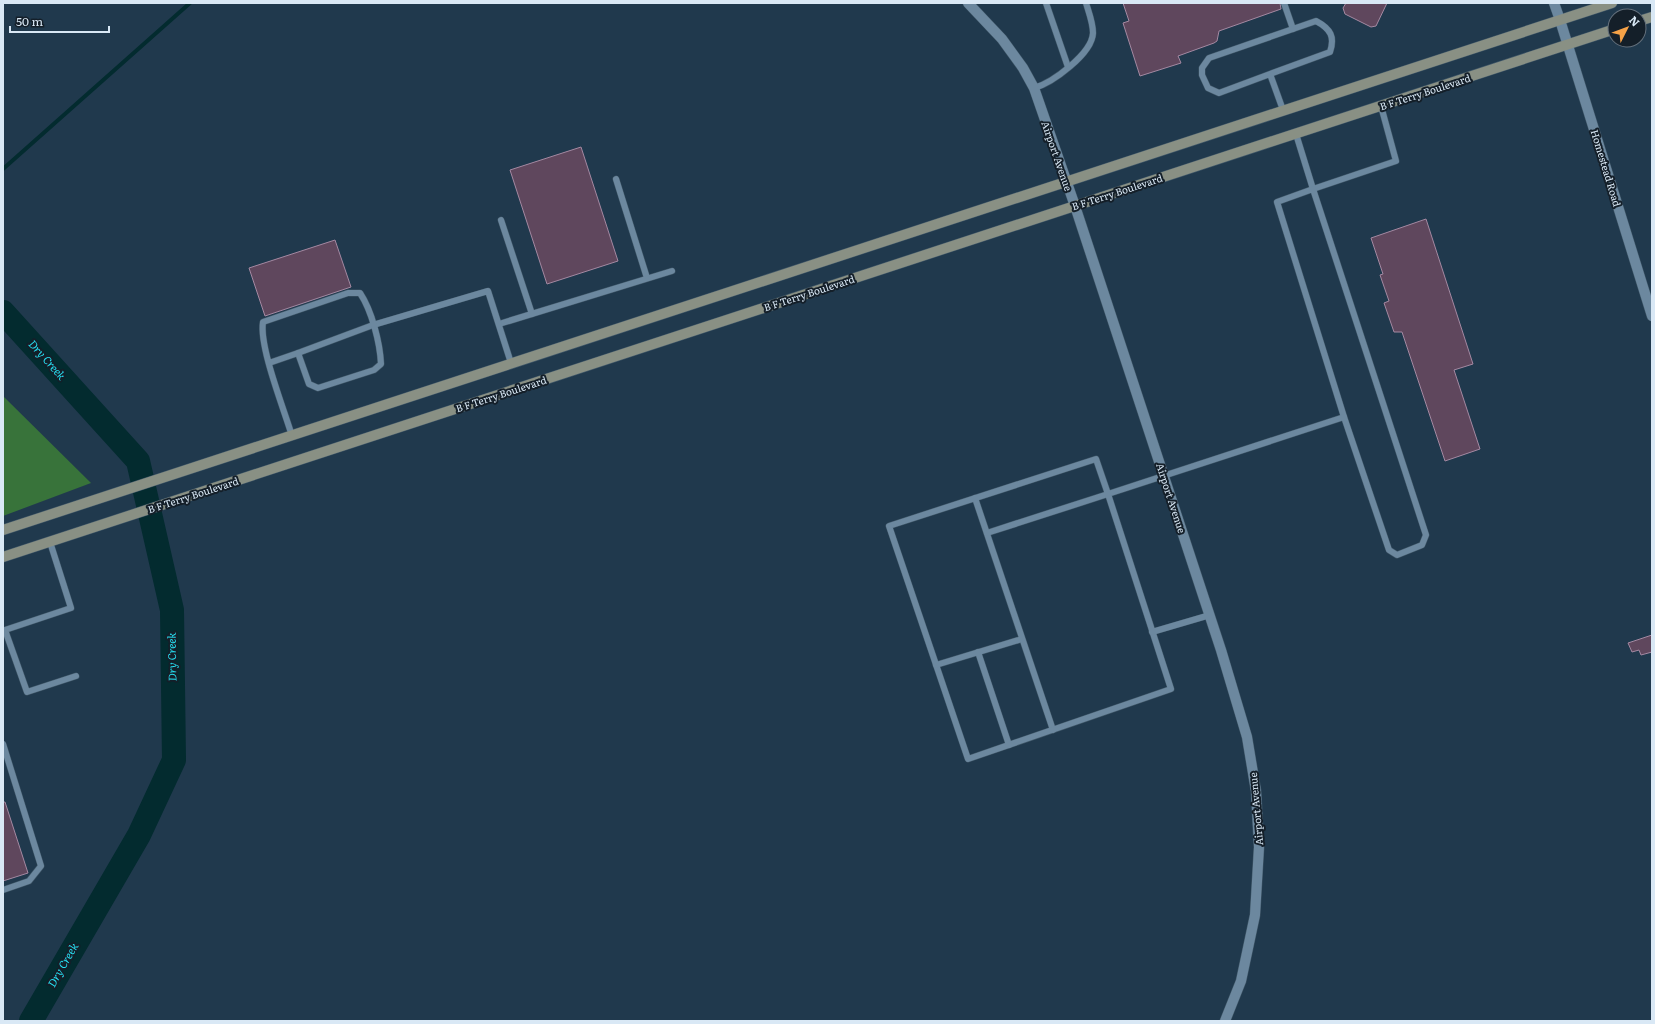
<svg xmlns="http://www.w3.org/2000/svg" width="1655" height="1024" font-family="Literata,serif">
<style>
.forest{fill:#38733a}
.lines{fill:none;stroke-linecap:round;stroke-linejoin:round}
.stream{stroke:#032b2f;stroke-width:4}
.river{stroke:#032b2f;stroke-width:24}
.building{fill:#5f475d;stroke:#a489a2}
.service-casing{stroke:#415869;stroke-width:7}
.minor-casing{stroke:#415869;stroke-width:11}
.tertiary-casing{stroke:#415869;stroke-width:11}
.secondary-casing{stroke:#415869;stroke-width:11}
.service{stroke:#6c889f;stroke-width:6}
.minor{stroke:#6c889f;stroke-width:10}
.tertiary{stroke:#6c889f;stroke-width:10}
.secondary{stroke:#899084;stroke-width:10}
.labels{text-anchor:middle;stroke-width:4;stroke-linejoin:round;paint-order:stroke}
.street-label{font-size:10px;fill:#d9e8f5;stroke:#141f29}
.water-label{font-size:11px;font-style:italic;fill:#26e1f3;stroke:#141f29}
</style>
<rect width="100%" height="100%" fill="#20394d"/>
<!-- forest -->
<path class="forest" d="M3 396 91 483 3 516Z"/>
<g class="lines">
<!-- stream -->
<path class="stream" d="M3 169 190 3"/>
<!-- river -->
<path class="river" d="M3 312 138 461 172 610 174 760 139 835 31 1021"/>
</g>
<!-- building -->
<g class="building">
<path d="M1123 3H1280L1281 9 1219 31 1217 41 1214 43 1178 56 1181 63 1140 76 1123 23 1129 21Z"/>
<path d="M1346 3H1387L1376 26 1371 27 1345 14 1343 8Z"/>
<path d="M581 147 618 261 547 284 510 170Z"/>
<path d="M1426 219 1473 364 1454 370 1480 449 1445 461 1402 332H1394L1384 303 1389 301 1380 275 1383 274 1371 238Z"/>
<path d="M335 240 351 287 265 316 249 268Z"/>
<path d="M1652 635V652L1641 655 1639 650 1632 652 1628 643Z"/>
<path d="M3 802H5L28 873 3 881Z"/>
</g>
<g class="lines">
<!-- service casing -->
<g class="service-casing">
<g id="service">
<path d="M1046 3 1068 67"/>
<path d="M1284 3 1293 29"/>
<path d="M1270 74 1219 93 1208 88 1202 75V68L1209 58 1316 21C1331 29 1335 37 1330 52L1270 74 1283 110"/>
<path d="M1034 88C1052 83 1092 54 1093 33 1093 23 1089 13 1086 3"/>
<path d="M1296 134 1313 189 1396 161 1381 106"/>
<path d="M616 179 647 278"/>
<path d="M1313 189 1426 535 1422 545 1397 555 1389 550 1344 417 1277 202Z"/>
<path d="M501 220 532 314"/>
<path d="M499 324 672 271"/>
<path d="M298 353 373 325 488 291 511 363"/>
<path d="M269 363 298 353 309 384 318 388 374 370 381 364C380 343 372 311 360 293H348L263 322C259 347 284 409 292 436"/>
<path d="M975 498 1053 730"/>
<path d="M987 533 1108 494 1096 459 889 526 968 759 1171 689 1108 494 1344 417"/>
<path d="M50 542 71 608 5 630 27 692 76 676"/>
<path d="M1152 632 1210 615"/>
<path d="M978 652 1009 745"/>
<path d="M936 665 1022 639"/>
<path d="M3 744 41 866 29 881 3 890"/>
</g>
</g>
<!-- minor casing -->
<g class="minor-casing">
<g id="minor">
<path d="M1560 20 1652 316"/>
<path d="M1075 206 1221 650 1247 737 1256 791 1259 847 1255 915 1241 981 1225 1021"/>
</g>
</g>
<!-- tertiary casing -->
<g class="tertiary-casing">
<g id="tertiary">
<path d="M968 3 1002 39 1023 68 1034 88 1075 206"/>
<path d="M1554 3 1560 20"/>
</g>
</g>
<!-- secondary casing -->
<g class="secondary-casing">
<g id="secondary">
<path d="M1639 21 1652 17"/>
<path d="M3 530 1612 3"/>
<path d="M3 557 1615 29"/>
</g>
</g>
<!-- service -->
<use href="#service" class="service"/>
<!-- minor -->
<use href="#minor" class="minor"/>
<!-- tertiary -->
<use href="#tertiary" class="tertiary"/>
<!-- secondary -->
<use href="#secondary" class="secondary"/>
</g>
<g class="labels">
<!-- street labels -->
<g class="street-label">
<text transform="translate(1425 92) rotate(-18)" y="4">B F Terry Boulevard</text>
<text transform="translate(1057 156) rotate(71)" y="4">Airport Avenue</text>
<text transform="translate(1606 168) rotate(73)" y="4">Homestead Road</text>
<text transform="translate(1117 192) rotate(-18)" y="4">B F Terry Boulevard</text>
<text transform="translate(809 293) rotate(-18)" y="4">B F Terry Boulevard</text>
<text transform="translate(501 394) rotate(-18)" y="4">B F Terry Boulevard</text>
<text transform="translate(193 495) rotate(-18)" y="4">B F Terry Boulevard</text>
<text transform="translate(1171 498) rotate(72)" y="4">Airport Avenue</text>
<text transform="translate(1256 809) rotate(-95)" y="4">Airport Avenue</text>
</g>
<!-- water labels -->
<g class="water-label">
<text transform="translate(47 360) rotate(48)" y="4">Dry Creek</text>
<text transform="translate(172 657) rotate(-91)" y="4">Dry Creek</text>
<text transform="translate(63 965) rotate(-60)" y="4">Dry Creek</text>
</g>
</g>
<!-- border -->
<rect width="1655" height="1024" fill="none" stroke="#d9e8f5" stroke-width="8"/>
<!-- north arrow -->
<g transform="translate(1627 28) rotate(48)"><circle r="19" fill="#141f29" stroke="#636f7b"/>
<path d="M0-3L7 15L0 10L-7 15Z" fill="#f6a247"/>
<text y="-6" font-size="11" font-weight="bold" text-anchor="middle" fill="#d9e8f5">N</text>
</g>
<!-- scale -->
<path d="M10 26v6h99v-6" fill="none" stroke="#d9e8f5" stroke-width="2"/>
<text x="16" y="26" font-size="12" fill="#d9e8f5" stroke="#141f29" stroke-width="3" paint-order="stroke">50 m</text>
</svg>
